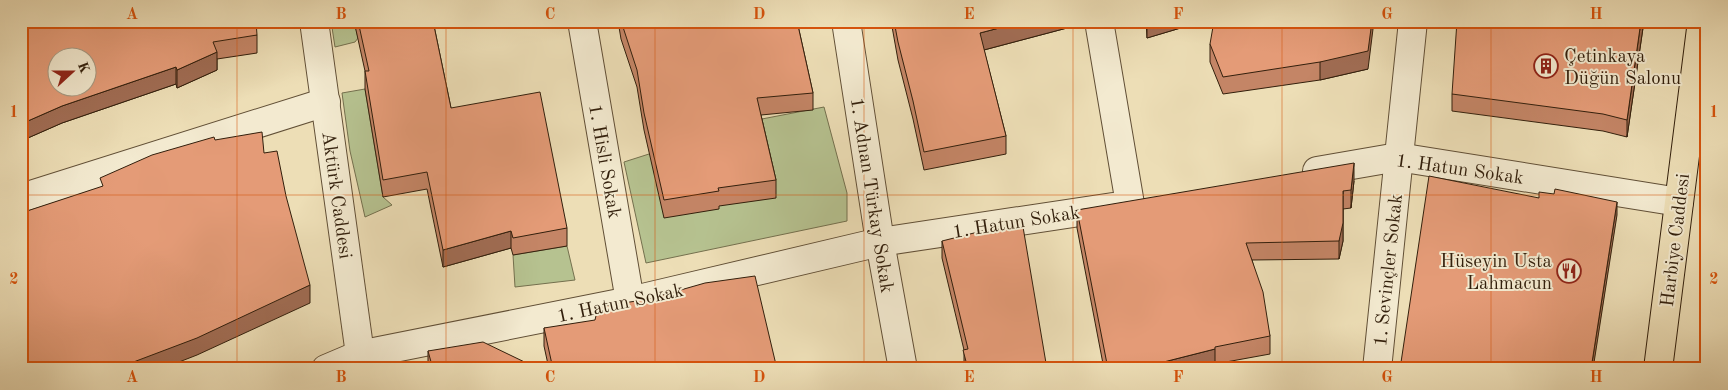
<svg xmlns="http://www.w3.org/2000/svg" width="1728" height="390" font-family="'Old Standard TT',serif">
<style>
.green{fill:#b6c290;stroke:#74704e}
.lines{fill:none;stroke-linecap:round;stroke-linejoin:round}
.minor-casing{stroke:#614f36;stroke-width:30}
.major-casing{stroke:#321f0c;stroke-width:30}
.minor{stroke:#f3ead0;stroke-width:28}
.major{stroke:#eddeb6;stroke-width:28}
.wall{fill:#c48566;stroke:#321f0c}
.shaded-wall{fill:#a06c53;stroke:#321f0c}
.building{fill:#e49b77;stroke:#321f0c;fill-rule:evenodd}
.grid{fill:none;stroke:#d6530c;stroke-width:1;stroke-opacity:0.55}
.labels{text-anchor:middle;stroke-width:4;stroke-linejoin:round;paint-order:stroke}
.poi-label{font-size:19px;fill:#321f0c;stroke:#f3ead0;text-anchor:start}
.street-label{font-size:19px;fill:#321f0c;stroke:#f3ead0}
.neatline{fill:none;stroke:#d6530c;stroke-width:2}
.grid-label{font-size:16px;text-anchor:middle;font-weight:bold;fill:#d6530c}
</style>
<rect width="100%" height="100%" fill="#eddeb6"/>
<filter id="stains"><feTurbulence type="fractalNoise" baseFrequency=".004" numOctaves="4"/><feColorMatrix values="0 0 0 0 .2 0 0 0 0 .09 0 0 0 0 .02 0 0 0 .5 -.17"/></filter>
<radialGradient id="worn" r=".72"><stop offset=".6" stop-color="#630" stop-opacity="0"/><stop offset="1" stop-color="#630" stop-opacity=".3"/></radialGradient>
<!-- green -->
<g class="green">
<path d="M331 21H354L358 38 355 42 335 47Z"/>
<path d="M365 89 383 197 392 205 365 217 350 151 342 93Z"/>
<path d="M824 107 847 193V221L646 263 624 162 649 154 705 130Z"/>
<path d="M567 246 575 280 515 287 513 255Z"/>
</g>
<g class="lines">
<!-- minor casing -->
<g class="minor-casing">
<g id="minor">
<path d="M314 21 362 369"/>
<path d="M582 21 630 301"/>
<path d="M846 21 880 242 903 369"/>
<path d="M1099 21 1130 204"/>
<path d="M1317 171 1398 157 1679 202"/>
<path d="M21 198 326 102"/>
<path d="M326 369 359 355 630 301 880 242 1113 207"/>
<path d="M1377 369 1413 21"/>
</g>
</g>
<!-- major casing -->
<g class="major-casing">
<path id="major" d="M1658 369 1702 21"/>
</g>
<!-- minor -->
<use href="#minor" class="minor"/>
<!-- major -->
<use href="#major" class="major"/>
</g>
<!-- wall -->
<g class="wall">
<path d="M21 21 257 35V53L217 59V70L177 88 176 84 62 123 21 141Z"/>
<path d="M354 21H433L451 108 567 228V246L513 255 511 248 443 267 427 189 383 197 365 89V71Z"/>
<path d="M618 21H797L813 93V110L761 115 776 180V198L719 206V209L664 218 644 130 637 87 621 39Z"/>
<path d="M891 21H1067V28L984 50 1006 136V154L924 170 913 119 898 60Z"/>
<path d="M1146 21H1204L1147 38Z"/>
<path d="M1644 21 1627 137 1603 131 1452 111V94Z"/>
<path d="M1210 44 1368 69 1320 80 1223 94 1210 62Z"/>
<path d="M1354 181 1351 208 1343 209V241L1339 259 1252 260 1270 336V354L1215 364V367L1206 369H1104L1077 228V210Z"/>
<path d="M942 241 1047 369H964V350L942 258Z"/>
<path d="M544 328 777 369H549L544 346Z"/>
<path d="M428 351 539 369H428Z"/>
</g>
<!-- shaded-wall -->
<g class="shaded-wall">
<path d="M1026 21H1067V28L980 51V33Z"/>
<path d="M1147 21H1204L1147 38Z"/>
<path d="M1372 21H1374L1368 69 1320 80V62Z"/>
<path d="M1641 21H1644L1627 137V120Z"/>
<path d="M217 52V70L177 88V70Z"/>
<path d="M176 67V84L62 123 21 141V124L62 106Z"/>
<path d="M1354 163V181L1351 208V190Z"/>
<path d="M1343 191V241L1339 259V241Z"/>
<path d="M1617 202V215L1593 369H1591Z"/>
<path d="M511 231V248L443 267V250Z"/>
<path d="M310 285V303L197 355 161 369H115Z"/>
<path d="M1215 349V367L1206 369H1136Z"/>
</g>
<!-- building -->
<g class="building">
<path d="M21 21H256L257 35 213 42 217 52 177 70 176 67 62 106 21 124ZM58 58H88V88H58Z"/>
<path d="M358 21H433L451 108 540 92 567 228 513 238 511 231 443 250 427 172 383 180 365 71H369Z"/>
<path d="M621 21H797L813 93 757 98 776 180 718 188 719 191 664 200 644 113 637 70Z"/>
<path d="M894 21H1026L980 33 1006 136 924 152 913 101 898 42Z"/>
<path d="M1214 21H1372L1368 51 1320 62 1223 77 1210 44Z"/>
<path d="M1457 21H1641L1627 120 1603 114 1452 94Z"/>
<path d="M262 132 264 153 277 151 286 196 310 285 197 338 115 369H21V213L103 186 100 178 152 155 214 137 215 140Z"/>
<path d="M1354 163 1351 190 1343 191V223L1339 241 1246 243 1263 292 1270 336 1215 347V349L1136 369H1108L1077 210Z"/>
<path d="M1429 176 1539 198V192L1554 194 1555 189 1617 202 1591 369H1400Z"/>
<path d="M1022 221 1047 369H968L963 350 968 349 942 241Z"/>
<path d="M755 276 777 369H553L544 328 595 320 598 307 649 299 705 283Z"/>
<path d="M483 342 539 369H433L428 351Z"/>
</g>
<!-- grid -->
<path class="grid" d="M237 21V369M446 21V369M655 21V369M864 21V369M1073 21V369M1282 21V369M1491 21V369M21 195H1707"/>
<!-- icons -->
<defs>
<g id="building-ring" transform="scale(1.25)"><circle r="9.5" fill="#f3ead0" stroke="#8f2418" stroke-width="1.5"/><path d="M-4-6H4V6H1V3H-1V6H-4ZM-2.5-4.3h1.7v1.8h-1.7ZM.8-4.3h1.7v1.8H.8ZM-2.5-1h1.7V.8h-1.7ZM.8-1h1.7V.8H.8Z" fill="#8f2418"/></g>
<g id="restaurant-ring" transform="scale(1.25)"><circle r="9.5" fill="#f3ead0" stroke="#8f2418" stroke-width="1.5"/><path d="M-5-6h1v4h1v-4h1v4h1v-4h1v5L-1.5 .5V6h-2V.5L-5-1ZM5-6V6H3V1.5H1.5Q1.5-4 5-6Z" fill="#8f2418"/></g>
</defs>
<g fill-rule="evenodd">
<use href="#building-ring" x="1546" y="66"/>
<use href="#restaurant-ring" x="1569" y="271"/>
</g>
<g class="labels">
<!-- poi labels -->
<g class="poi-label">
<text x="1564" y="62">Çetinkaya<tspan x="1564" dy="22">Düğün Salonu</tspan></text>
<text x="1552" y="267" text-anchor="end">Hüseyin Usta<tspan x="1552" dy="22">Lahmacun</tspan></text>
</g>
<!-- street labels -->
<g class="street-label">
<text transform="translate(606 161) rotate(80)" y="7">1. Hisli Sokak</text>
<text transform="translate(1460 168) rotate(8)" y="7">1. Hatun Sokak</text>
<text transform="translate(338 195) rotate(82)" y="7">Aktürk Caddesi</text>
<text transform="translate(873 195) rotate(81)" y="7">1. Adnan Türkay Sokak</text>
<text transform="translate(1016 221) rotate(-9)" y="7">1. Hatun Sokak</text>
<text transform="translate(1674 240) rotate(-83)" y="7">Harbiye Caddesi</text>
<text transform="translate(1387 270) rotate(-84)" y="7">1. Sevinçler Sokak</text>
<text transform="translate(620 302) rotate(-12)" y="7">1. Hatun Sokak</text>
</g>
</g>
<!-- margin -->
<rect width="1728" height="390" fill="none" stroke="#eddeb6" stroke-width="55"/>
<!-- north arrow -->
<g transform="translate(72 72) rotate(69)"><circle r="24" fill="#f3ead0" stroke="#a69982"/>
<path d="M0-4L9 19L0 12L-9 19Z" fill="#8f2418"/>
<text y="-8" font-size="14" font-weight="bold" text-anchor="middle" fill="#321f0c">K</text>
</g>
<rect x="28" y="28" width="1672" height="334" class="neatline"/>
<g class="grid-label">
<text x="132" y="19">A</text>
<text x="341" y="19">B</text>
<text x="550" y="19">C</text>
<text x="759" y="19">D</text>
<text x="969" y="19">E</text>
<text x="1178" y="19">F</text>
<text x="1387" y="19">G</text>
<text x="1596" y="19">H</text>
<text x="14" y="117">1</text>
<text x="1714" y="117">1</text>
<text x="14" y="284">2</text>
<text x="1714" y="284">2</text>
<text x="132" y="382">A</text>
<text x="341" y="382">B</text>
<text x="550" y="382">C</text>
<text x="759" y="382">D</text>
<text x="969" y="382">E</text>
<text x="1178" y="382">F</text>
<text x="1387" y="382">G</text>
<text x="1596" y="382">H</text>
</g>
<rect width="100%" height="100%" filter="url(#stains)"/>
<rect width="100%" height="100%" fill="url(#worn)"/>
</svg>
